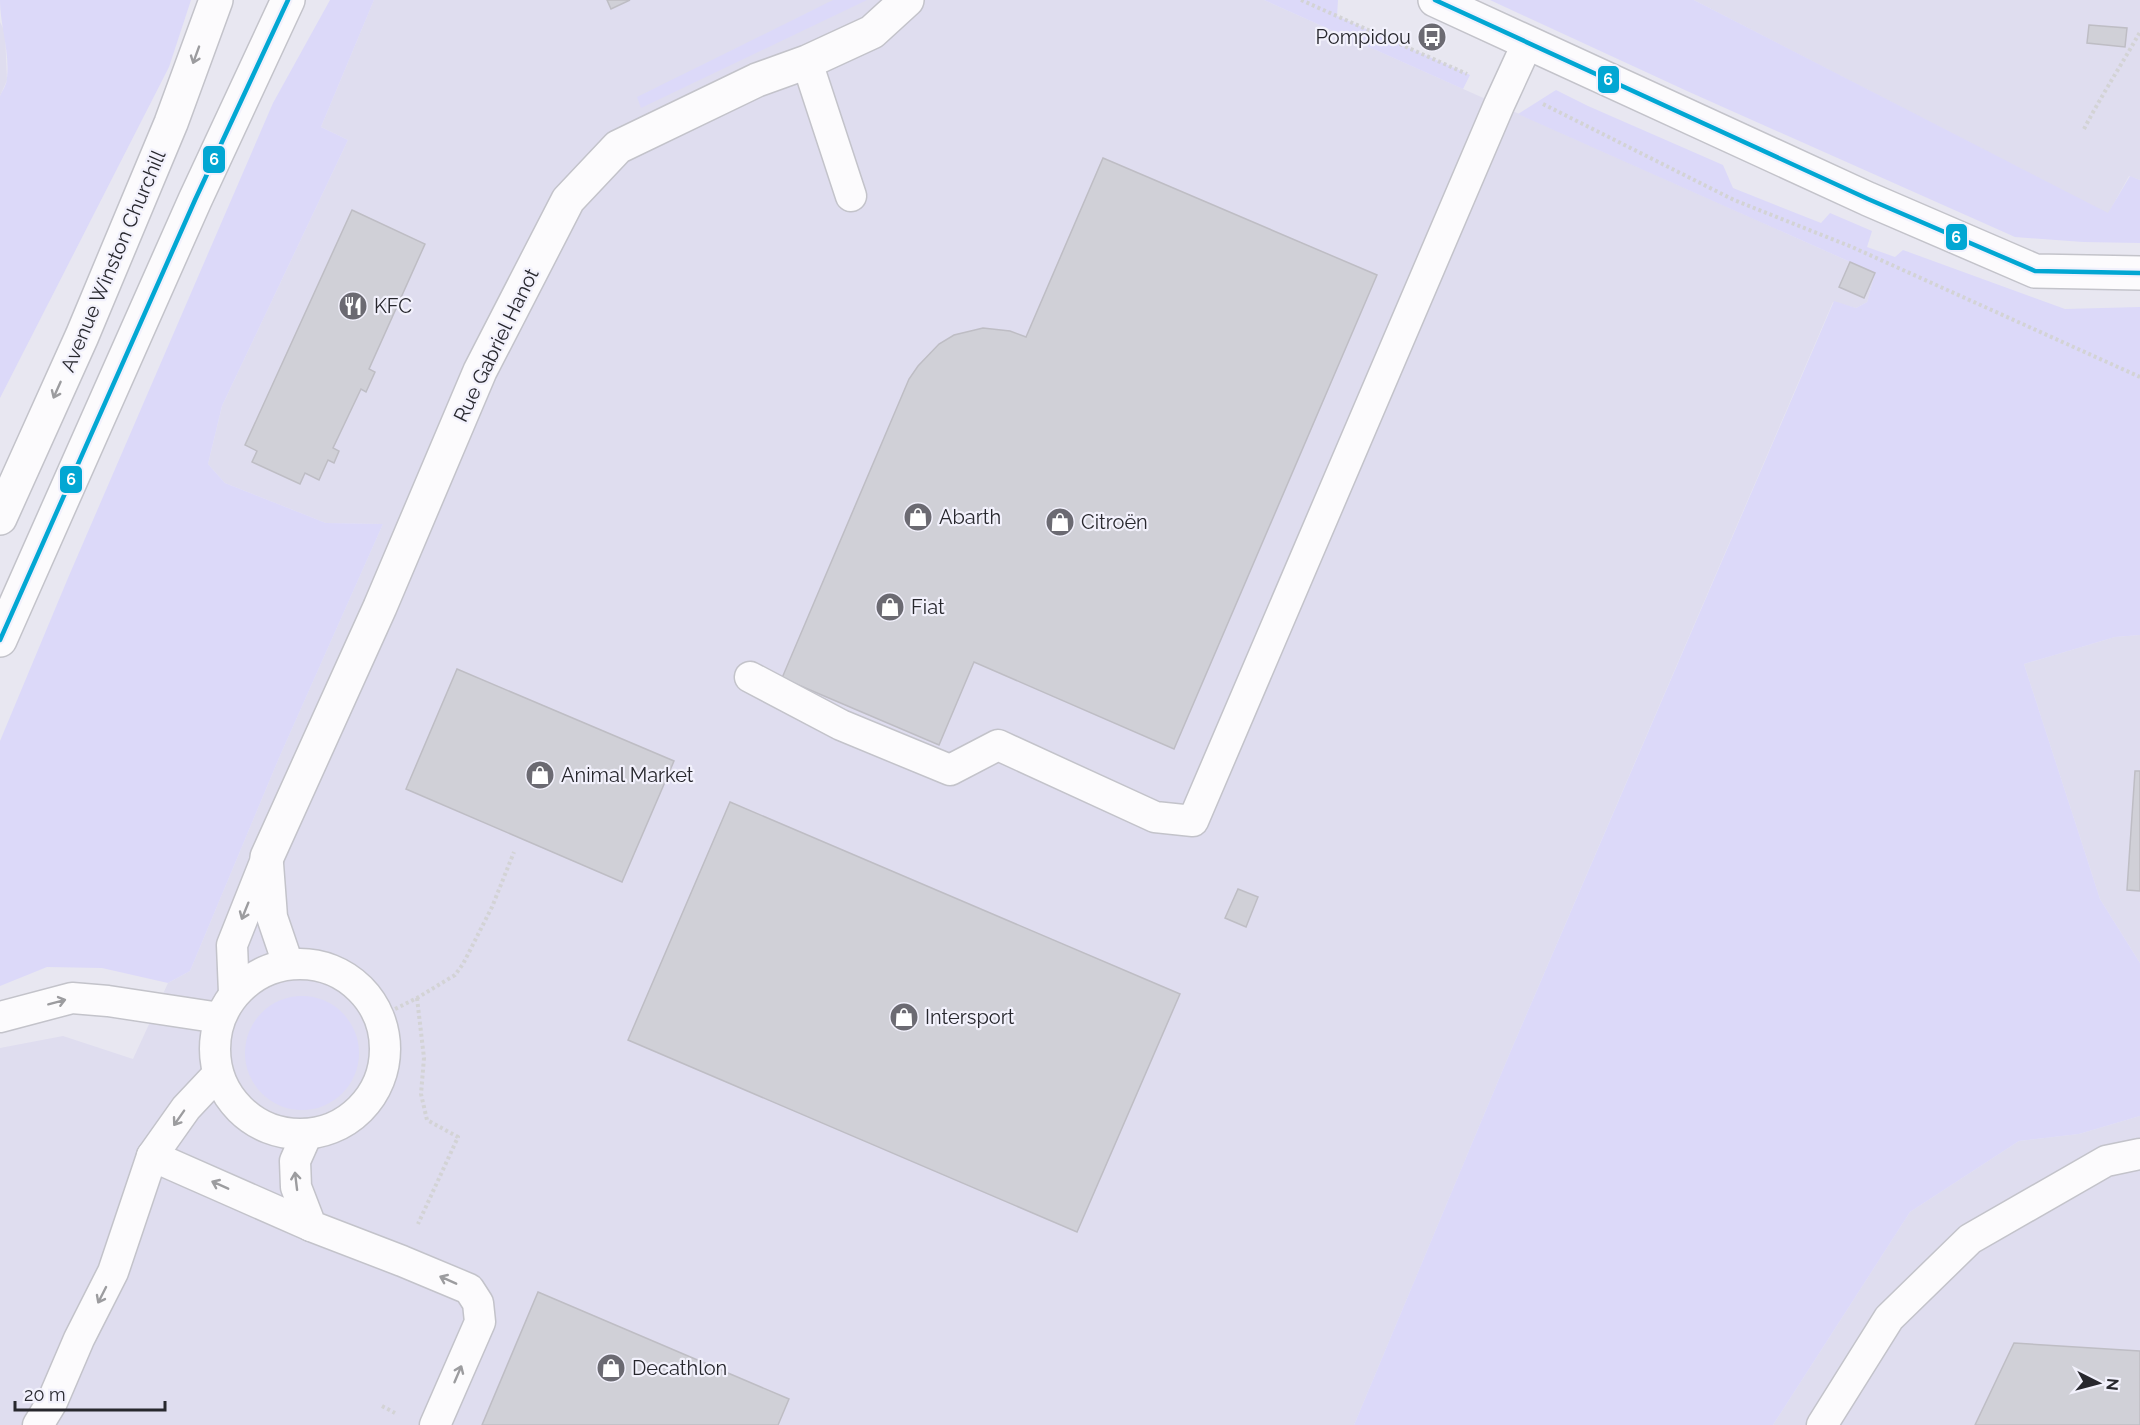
<svg xmlns="http://www.w3.org/2000/svg" width="2140" height="1425" font-family="Raleway,sans-serif">
<style>
.built{fill:#dfddef}
.green{fill:#dcd9f9}
.building{fill:#d0d0d7;stroke:#bebdc4;stroke-width:1.5}
.lines{fill:none;stroke-linecap:round;stroke-linejoin:round}
.lane-casing{stroke:#c3c3ca;stroke-width:33}
.street-casing{stroke:#c3c3ca;stroke-width:36}
.secondary-casing{stroke:#c3c3ca;stroke-width:36}
.path{stroke:#d3d3d5;stroke-width:4;stroke-dasharray:3 3;stroke-linecap:butt}
.lane{stroke:#fcfbfd;stroke-width:30}
.street{stroke:#fcfbfd;stroke-width:33}
.secondary{stroke:#fcfbfd;stroke-width:33}
.bus-1-casing{stroke:#f2f1fc;stroke-width:9}
.bus-1{stroke:#02a7d3;stroke-width:4.5}
.oneway{stroke:#9c9c9f}
.labels{text-anchor:middle;stroke-width:4.5;stroke-linejoin:round;paint-order:stroke}
.poi-label{font-size:20px;fill:#27272d;stroke:#f2f1fc;text-anchor:start}
.street-label{font-size:20px;fill:#27272d;stroke:#f2f1fc}
.line-badge{stroke:#f2f1fc;stroke-width:2}
.badge-label{font-size:16px;text-anchor:middle;font-weight:bold;fill:#fff}
</style>
<rect width="100%" height="100%" fill="#e8e7f1"/>
<!-- built -->
<g class="built">
<path d="M374 0H1264L1875 273 1867 302 1856 308 1833 302 1509 1055 1354 1425H0V1048L63 1036 133 1059 168 983 190 971 279 758 383 524 326 523 225 483 208 464 222 406 348 140 321 127Z"/>
<path d="M1694 0H2140V180L2129 176 2108 214Z"/>
<path d="M0 22 5 32 7 80 0 96Z"/>
<path d="M2140 635V963L2100 899 2024 664 2115 637Z"/>
<path d="M2140 1116V1425H1773L1910 1212 2019 1141 2079 1134Z"/>
</g>
<!-- green -->
<g class="green">
<path d="M0 0H191L169 67 0 398V96C2 91 7 84 7 78 10 51 0 26 0 0Z"/>
<path d="M330 0H374L321 127 348 140 222 406 208 464 225 483 326 523 383 524 279 758 190 971 168 983 102 968 47 967 0 986V741L68 578 273 103Z"/>
<path d="M833 0H867L641 108 637 97Z"/>
<path d="M1264 0H1338L1337 16 1470 75 1463 89Z"/>
<path d="M1490 0H1694L2108 213 2130 176 2140 180V243L2083 242 2015 237 1687 91Z"/>
<path d="M1556 90 1588 106 1723 165 1733 188 1821 223 1830 213 1872 231 1867 247 1895 257 1903 250 2065 309 2140 307V635L2115 637 2024 664 2100 899 2140 963V1116L2079 1134 2019 1141 1910 1212 1773 1425H1354L1509 1055 1834 301 1856 308 1867 302 1875 273 1518 114Z"/>
<circle cx="302" cy="1053" r="57"/>
</g>
<!-- building -->
<g class="building">
<path d="M607 0H630L611 9Z"/>
<path d="M2089 25 2127 28 2125 47 2087 43Z"/>
<path d="M1103 158 1377 275 1174 749 974 662 939 745 782 678 909 379 918 366 939 344 954 335 983 328 1010 331 1026 337Z"/>
<path d="M352 210 425 244 369 369 375 372 366 392 361 389 333 448 339 451 334 463 328 460 319 480 305 473 300 484 252 462 257 451 245 445Z"/>
<path d="M1850 262 1875 273 1864 298 1839 287Z"/>
<path d="M457 669 674 761 622 882 406 789Z"/>
<path d="M2135 771H2140V891L2127 890Z"/>
<path d="M730 802 1180 994 1077 1232 628 1040Z"/>
<path d="M1238 889 1258 897 1246 927 1225 918Z"/>
<path d="M538 1292 789 1399 778 1425H482Z"/>
<path d="M2014 1343 2140 1351V1425H1975Z"/>
</g>
<g class="lines">
<!-- lane casing -->
<g class="lane-casing">
<g id="lane">
<path d="M807 62 851 196"/>
<path d="M750 677 841 725 950 770 998 745 1155 817 1193 821 1499 105 1527 44"/>
<path d="M268 864 272 917 288 964"/>
<circle cx="300" cy="1049" r="85"/>
<path d="M234 993 232 945 267 857"/>
<path d="M0 1017 72 998 108 1001 220 1018"/>
<path d="M307 1134 295 1161 296 1187 311 1226 402 1261 469 1289 478 1303 480 1322 435 1425"/>
<path d="M152 1156 311 1226"/>
<path d="M38 1425 52 1402 79 1339 113 1272 152 1156 186 1108 218 1074"/>
<path d="M1822 1425 1889 1318 1970 1239 2106 1161 2140 1154"/>
</g>
</g>
<!-- street casing -->
<g class="street-casing">
<g id="street">
<path d="M1435 0 1868 199 2035 271 2140 273"/>
<path d="M267 857 380 607 480 371 568 200 618 147 757 80 807 62 872 32 907 0"/>
</g>
</g>
<!-- secondary casing -->
<g class="secondary-casing">
<g id="secondary">
<path d="M0 518 82 336 171 123 216 0"/>
<path d="M0 640 195 200 288 0"/>
</g>
</g>
<!-- path -->
<g class="path">
<path d="M1301 0 1467 74"/>
<path d="M1543 104 1734 200 1852 247 2140 377"/>
<path d="M2084 129C2101 96 2122 64 2140 32"/>
<path d="M417 998 424 1058 421 1094 427 1120 458 1137 418 1224"/>
<path d="M379 1017 417 998 455 975 463 964 492 907 514 852"/>
<path d="M382 1406 395 1413"/>
</g>
<!-- lane -->
<use href="#lane" class="lane"/>
<!-- street -->
<use href="#street" class="street"/>
<!-- secondary -->
<use href="#secondary" class="secondary"/>
<!-- bus-1 casing -->
<g class="bus-1-casing">
<g id="bus-1">
<path d="M1435 0 1868 199 2035 271 2140 273"/>
<path d="M0 640 195 200 288 0"/>
</g>
</g>
<!-- bus-1 -->
<use href="#bus-1" class="bus-1"/>
</g>
<!-- one-way arrows -->
<defs><path id="oneway-shaft" d="M-6 0H5M1.5-3L5.5 0L1.5 3" fill="none" stroke-width="1.6" stroke-linecap="round" stroke-linejoin="round" transform="scale(1.5)"/></defs>
<g class="oneway">
<use href="#oneway-shaft" transform="translate(196 55) rotate(110)"/>
<use href="#oneway-shaft" transform="translate(57 390) rotate(114)"/>
<use href="#oneway-shaft" transform="translate(245 911) rotate(112)"/>
<use href="#oneway-shaft" transform="translate(57 1002) rotate(-15)"/>
<use href="#oneway-shaft" transform="translate(179 1118) rotate(125)"/>
<use href="#oneway-shaft" transform="translate(296 1181) rotate(-97)"/>
<use href="#oneway-shaft" transform="translate(220 1185) rotate(-156)"/>
<use href="#oneway-shaft" transform="translate(448 1280) rotate(-156)"/>
<use href="#oneway-shaft" transform="translate(102 1295) rotate(117)"/>
<use href="#oneway-shaft" transform="translate(458 1374) rotate(-67)"/>
</g>
<!-- icons -->
<defs>
<g id="bus-disc" transform="scale(1.5)"><circle r="9.5" fill="#6b6a72" stroke="#f2f1fc"/><path d="M-5-6H5V4H4V6H2V4H-2V6H-4V4H-5ZM-3.5-4V0h7V-4ZM-3.5 1.2v1.5H-2V1.2ZM2 1.2v1.5H3.5V1.2Z" fill="#fff"/></g>
<g id="restaurant-disc" transform="scale(1.5)"><circle r="9.5" fill="#6b6a72" stroke="#f2f1fc"/><path d="M-5-6h1v4h1v-4h1v4h1v-4h1v5L-1.5 .5V6h-2V.5L-5-1ZM5-6V6H3V1.5H1.5Q1.5-4 5-6Z" fill="#fff"/></g>
<g id="shop-disc" transform="scale(1.5)"><circle r="9.5" fill="#6b6a72" stroke="#f2f1fc"/><path d="M-5-2.5h2.3a2.7 3.5 0 0 1 5.4 0H5L5.5 6h-11ZM-1.5-2.5h3a1.5 2.3 0 0 0-3 0Z" fill="#fff"/></g>
</defs>
<g fill-rule="evenodd">
<use href="#bus-disc" x="1432" y="37"/>
<use href="#restaurant-disc" x="353" y="306"/>
<use href="#shop-disc" x="918" y="517"/>
<use href="#shop-disc" x="1060" y="522"/>
<use href="#shop-disc" x="890" y="607"/>
<use href="#shop-disc" x="540" y="775"/>
<use href="#shop-disc" x="904" y="1017"/>
<use href="#shop-disc" x="611" y="1368"/>
</g>
<g class="labels">
<!-- poi labels -->
<g class="poi-label">
<text x="1411" y="44" text-anchor="end">Pompidou</text>
<text x="374" y="313">KFC</text>
<text x="939" y="524">Abarth</text>
<text x="1081" y="529">Citroën</text>
<text x="911" y="614">Fiat</text>
<text x="561" y="782">Animal Market</text>
<text x="925" y="1024">Intersport</text>
<text x="632" y="1375">Decathlon</text>
</g>
<!-- street labels -->
<g class="street-label">
<text transform="translate(113 261) rotate(-67)" y="7">Avenue Winston Churchill</text>
<text transform="translate(496 345) rotate(-64)" y="7">Rue Gabriel Hanot</text>
</g>
</g>
<g class="line-badge">
<rect x="1597" y="65" width="23" height="29" rx="6" fill="#02a7d3"/>
<rect x="202" y="145" width="24" height="29" rx="6" fill="#02a7d3"/>
<rect x="1945" y="223" width="23" height="28" rx="6" fill="#02a7d3"/>
<rect x="59" y="465" width="24" height="29" rx="6" fill="#02a7d3"/>
</g>
<g class="badge-label">
<text x="1608" y="85">6</text>
<text x="214" y="165">6</text>
<text x="1956" y="243">6</text>
<text x="71" y="485">6</text>
</g>
<!-- north arrow -->
<g transform="translate(2098 1383) rotate(96)" stroke="#f2f1fc" stroke-width="4.5" paint-order="stroke">
<path d="M0-4.5L10 22L0 15L-10 22Z" fill="#27272d"/>
<text y="-9" font-size="16" font-weight="bold" text-anchor="middle" fill="#27272d">N</text>
</g>
<!-- scale -->
<path d="M15 1401v9h150v-9" fill="none" stroke="#27272d" stroke-width="3"/>
<text x="24" y="1401" font-size="18" fill="#27272d" stroke="#f2f1fc" stroke-width="4.5" paint-order="stroke">20 m</text>
</svg>
